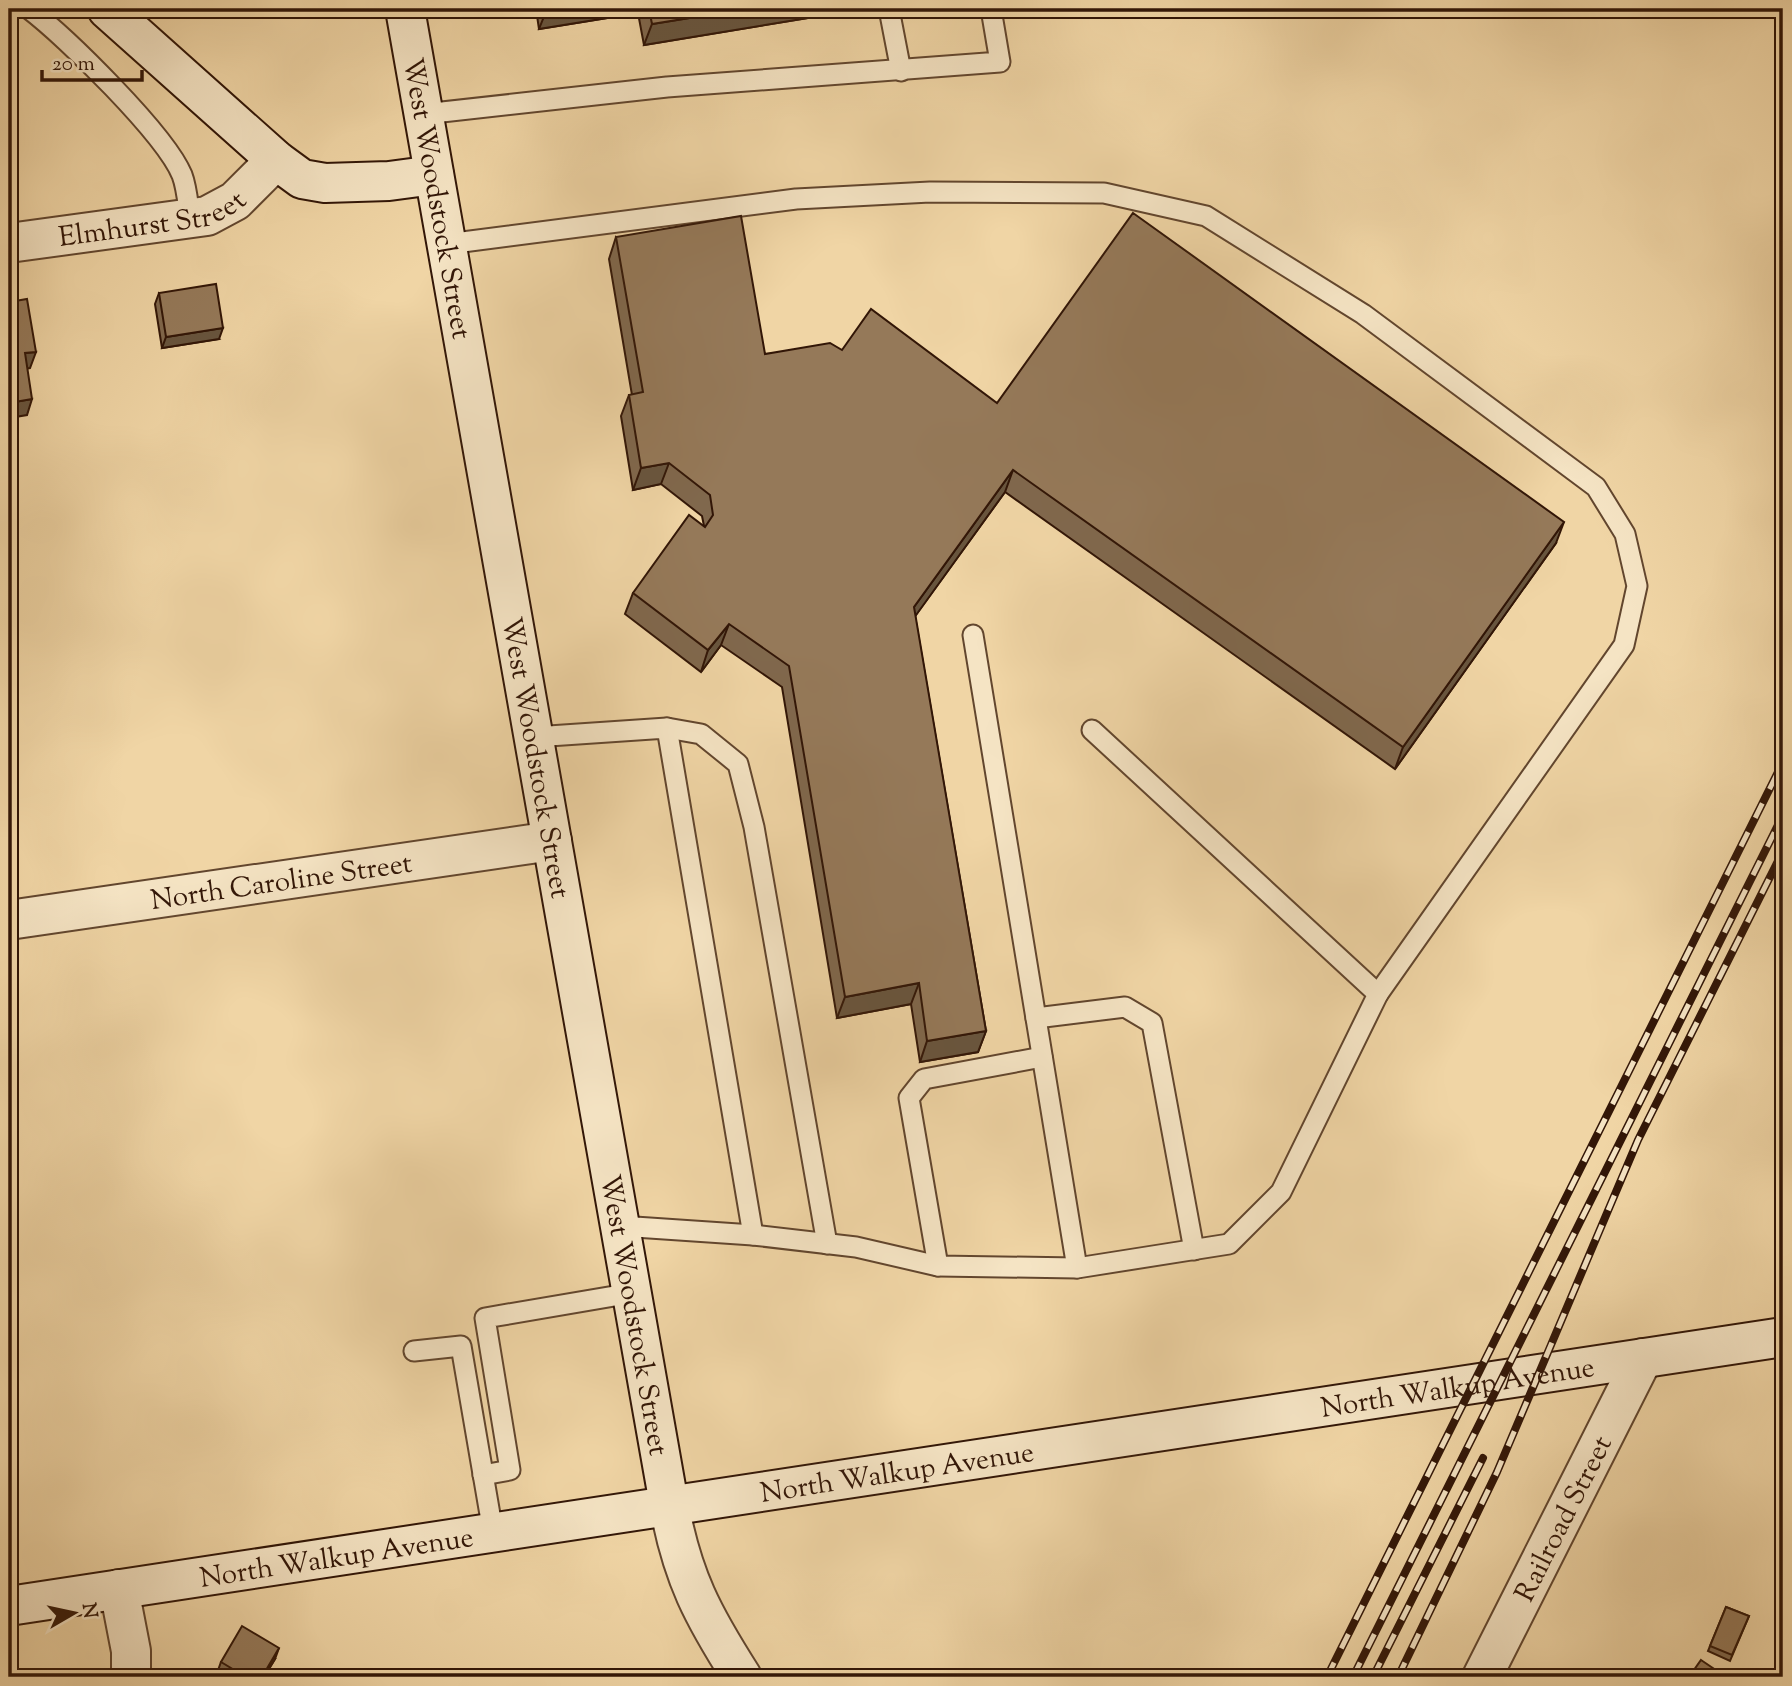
<svg xmlns="http://www.w3.org/2000/svg" width="1792" height="1686" font-family="'Sorts Mill Goudy',serif">
<style>
.lines{fill:none;stroke-linecap:round;stroke-linejoin:round}
.lane-casing{stroke:#62462e;stroke-width:23}
.street-casing{stroke:#62462e;stroke-width:42}
.secondary-casing{stroke:#321607;stroke-width:42}
.lane{stroke:#f5e4c4;stroke-width:19}
.street{stroke:#f5e4c4;stroke-width:38}
.secondary{stroke:#f5e4c4;stroke-width:38}
.rail-casing{stroke:#321607;stroke-width:8}
.rail{stroke:#f5e4c4;stroke-width:5;stroke-dasharray:16;stroke-linecap:butt}
.wall{fill:#80684d;stroke:#321607;stroke-width:2}
.shaded-wall{fill:#68553e;stroke:#321607;stroke-width:2}
.building{fill:#957959;stroke:#321607;stroke-width:2}
.labels{text-anchor:middle;stroke-width:6;stroke-linejoin:round;paint-order:stroke}
.street-label{font-size:28px;fill:#321607;stroke:#f5e4c4}
</style>
<rect width="100%" height="100%" fill="#f0d5a5"/>
<filter id="stains"><feTurbulence type="fractalNoise" baseFrequency=".00286" numOctaves="4"/><feColorMatrix values="0 0 0 0 .2 0 0 0 0 .09 0 0 0 0 .02 0 0 0 .5 -.17"/></filter>
<radialGradient id="worn" r=".72"><stop offset=".6" stop-color="#630" stop-opacity="0"/><stop offset="1" stop-color="#630" stop-opacity=".3"/></radialGradient>
<g class="lines">
<!-- lane casing -->
<g class="lane-casing">
<g id="lane">
<path d="M29 9C66 37 165 134 182 175 187 188 188 205 190 218"/>
<path d="M889 9 901 71"/>
<path d="M424 114 667 87 1000 62 991 9"/>
<path d="M447 244 796 199 930 192 1104 193 1206 216 1363 314 1596 487 1625 534 1637 586 1624 645 1378 994"/>
<path d="M973 635 1077 1268"/>
<path d="M667 728 701 734 738 764 754 827 827 1244"/>
<path d="M534 737 667 728 753 1235"/>
<path d="M1036 1018 1125 1007 1152 1023 1194 1250"/>
<path d="M620 1226 753 1235 856 1247 938 1266 1077 1268 1229 1244 1281 1192 1378 994 1092 730"/>
<path d="M938 1266 909 1098 924 1079 1042 1057"/>
<path d="M414 1351 461 1346 493 1532"/>
<path d="M483 1475 510 1470 485 1318 632 1293"/>
</g>
</g>
<!-- street casing -->
<g class="street-casing">
<g id="street">
<path id="s1" d="M9 243 207 216 235 201 276 160"/>
<path id="s2" d="M9 920 552 841"/>
<path d="M669 1504C682 1577 703 1616 742 1677"/>
<path d="M119 1589 131 1651V1677"/>
<path id="s3" d="M1482 1677 1643 1358"/>
</g>
</g>
<!-- secondary casing -->
<g class="secondary-casing">
<g id="secondary">
<path d="M107 9 276 160 302 179 325 183 389 181 434 175"/>
<path id="s4" d="M405 9 669 1504"/>
<path id="s5" d="M9 1606 1783 1337"/>
</g>
</g>
<!-- lane -->
<use href="#lane" class="lane"/>
<!-- street -->
<use href="#street" class="street"/>
<!-- secondary -->
<use href="#secondary" class="secondary"/>
<!-- rail casing -->
<g class="rail-casing">
<g id="rail">
<path d="M1327 1677 1783 762"/>
<path d="M1353 1677 1783 815"/>
<path d="M1373 1677 1483 1458"/>
<path d="M1398 1677 1497 1472 1638 1140 1783 851"/>
</g>
</g>
<!-- rail -->
<use href="#rail" class="rail"/>
</g>
<!-- wall -->
<g class="wall">
<path d="M536 9H840L838 13 644 45 638 13 539 29Z"/>
<path d="M616 237 765 354 842 350 997 403 1556 543 1395 769 1005 492 915 616 986 1031 978 1052 920 1062 911 1004 837 1018 782 687 721 645 701 672 625 614 633 593 704 526 702 516 661 484 633 490 621 416 629 395H632L609 259Z"/>
<path d="M159 293 219 339 162 348 155 304Z"/>
<path d="M1726 1607 1749 1616 1730 1661 1708 1651Z"/>
<path d="M275 1659 264 1677H223L217 1673 221 1662Z"/>
</g>
<!-- shaded-wall -->
<g class="shaded-wall">
<path d="M547 9H640L638 13 539 29Z"/>
<path d="M745 9H840L838 13 644 45 652 24Z"/>
<path d="M223 328 219 339 162 348 166 337Z"/>
<path d="M36 352 30 368 19 370 25 353Z"/>
<path d="M32 399 27 415 9 418V403Z"/>
<path d="M669 463 661 484 633 490 641 468Z"/>
<path d="M1013 470 1005 492 906 629 914 607Z"/>
<path d="M1564 522 1556 543 1395 769 1403 747Z"/>
<path d="M729 624 721 645 701 672 708 650Z"/>
<path d="M919 983 911 1004 837 1018 845 997Z"/>
<path d="M986 1031 978 1052 920 1062 927 1041Z"/>
<path d="M279 1648 275 1659 264 1677H262Z"/>
</g>
<!-- building -->
<g class="building">
<path d="M649 9H745L652 24Z"/>
<path d="M1133 213 1564 522 1403 747 1013 470 914 607 986 1031 927 1041 919 983 845 997 789 666 729 624 708 650 633 593 689 515 705 527 713 515 710 495 669 463 641 468 629 395 643 392 616 237 741 216 765 354 830 343 842 350 871 309 997 403Z"/>
<path d="M216 284 223 328 166 337 159 293Z"/>
<path d="M27 299 36 352 25 353 32 399 9 403V302Z"/>
<path d="M1726 1607 1749 1616 1732 1655 1710 1646Z"/>
<path d="M242 1626 279 1648 262 1677H246L221 1662Z"/>
<path d="M1701 1660 1726 1677H1689Z"/>
</g>
<g class="labels">
<!-- street labels -->
<g class="street-label">
<text dy="10" stroke="none"><textPath href="#s4" startOffset="192">West Woodstock Street</textPath></text>
<text dy="10" stroke="none"><textPath href="#s1" startOffset="145">Elmhurst Street</textPath></text>
<text dy="10" stroke="none"><textPath href="#s4" startOffset="760">West Woodstock Street</textPath></text>
<text dy="10" stroke="none"><textPath href="#s2" startOffset="275">North Caroline Street</textPath></text>
<text dy="10" stroke="none"><textPath href="#s4" startOffset="1326">West Woodstock Street</textPath></text>
<text dy="10" stroke="none"><textPath href="#s5" startOffset="1465">North Walkup Avenue</textPath></text>
<text dy="10" stroke="none"><textPath href="#s5" startOffset="898">North Walkup Avenue</textPath></text>
<text dy="10" stroke="none"><textPath href="#s3" startOffset="178">Railroad Street</textPath></text>
<text dy="10" stroke="none"><textPath href="#s5" startOffset="331">North Walkup Avenue</textPath></text>
</g>
</g>
<!-- margin -->
<rect width="1792" height="1686" fill="none" stroke="#f0d5a5" stroke-width="35"/>
<rect x="10" y="10" width="1771" height="1665" fill="none" stroke="#321607" stroke-width="3.5"/>
<rect x="18" y="18" width="1757" height="1651" fill="none" stroke="#321607" stroke-width="2"/>
<!-- north arrow -->
<g transform="translate(74 1613) rotate(81)" stroke="#f5e4c4" stroke-width="5" paint-order="stroke">
<path d="M0-5L12 26L0 18L-12 26Z" fill="#321607"/>
<text y="-10" font-size="19" font-weight="bold" text-anchor="middle" fill="#321607">N</text>
</g>
<!-- scale -->
<path d="M42 70v10h100v-10" fill="none" stroke="#321607" stroke-width="3.5"/>
<text x="52" y="70" font-size="21" fill="#321607" stroke="#f5e4c4" stroke-width="5" paint-order="stroke">20 m</text>
<rect width="100%" height="100%" filter="url(#stains)"/>
<rect width="100%" height="100%" fill="url(#worn)"/>
</svg>
